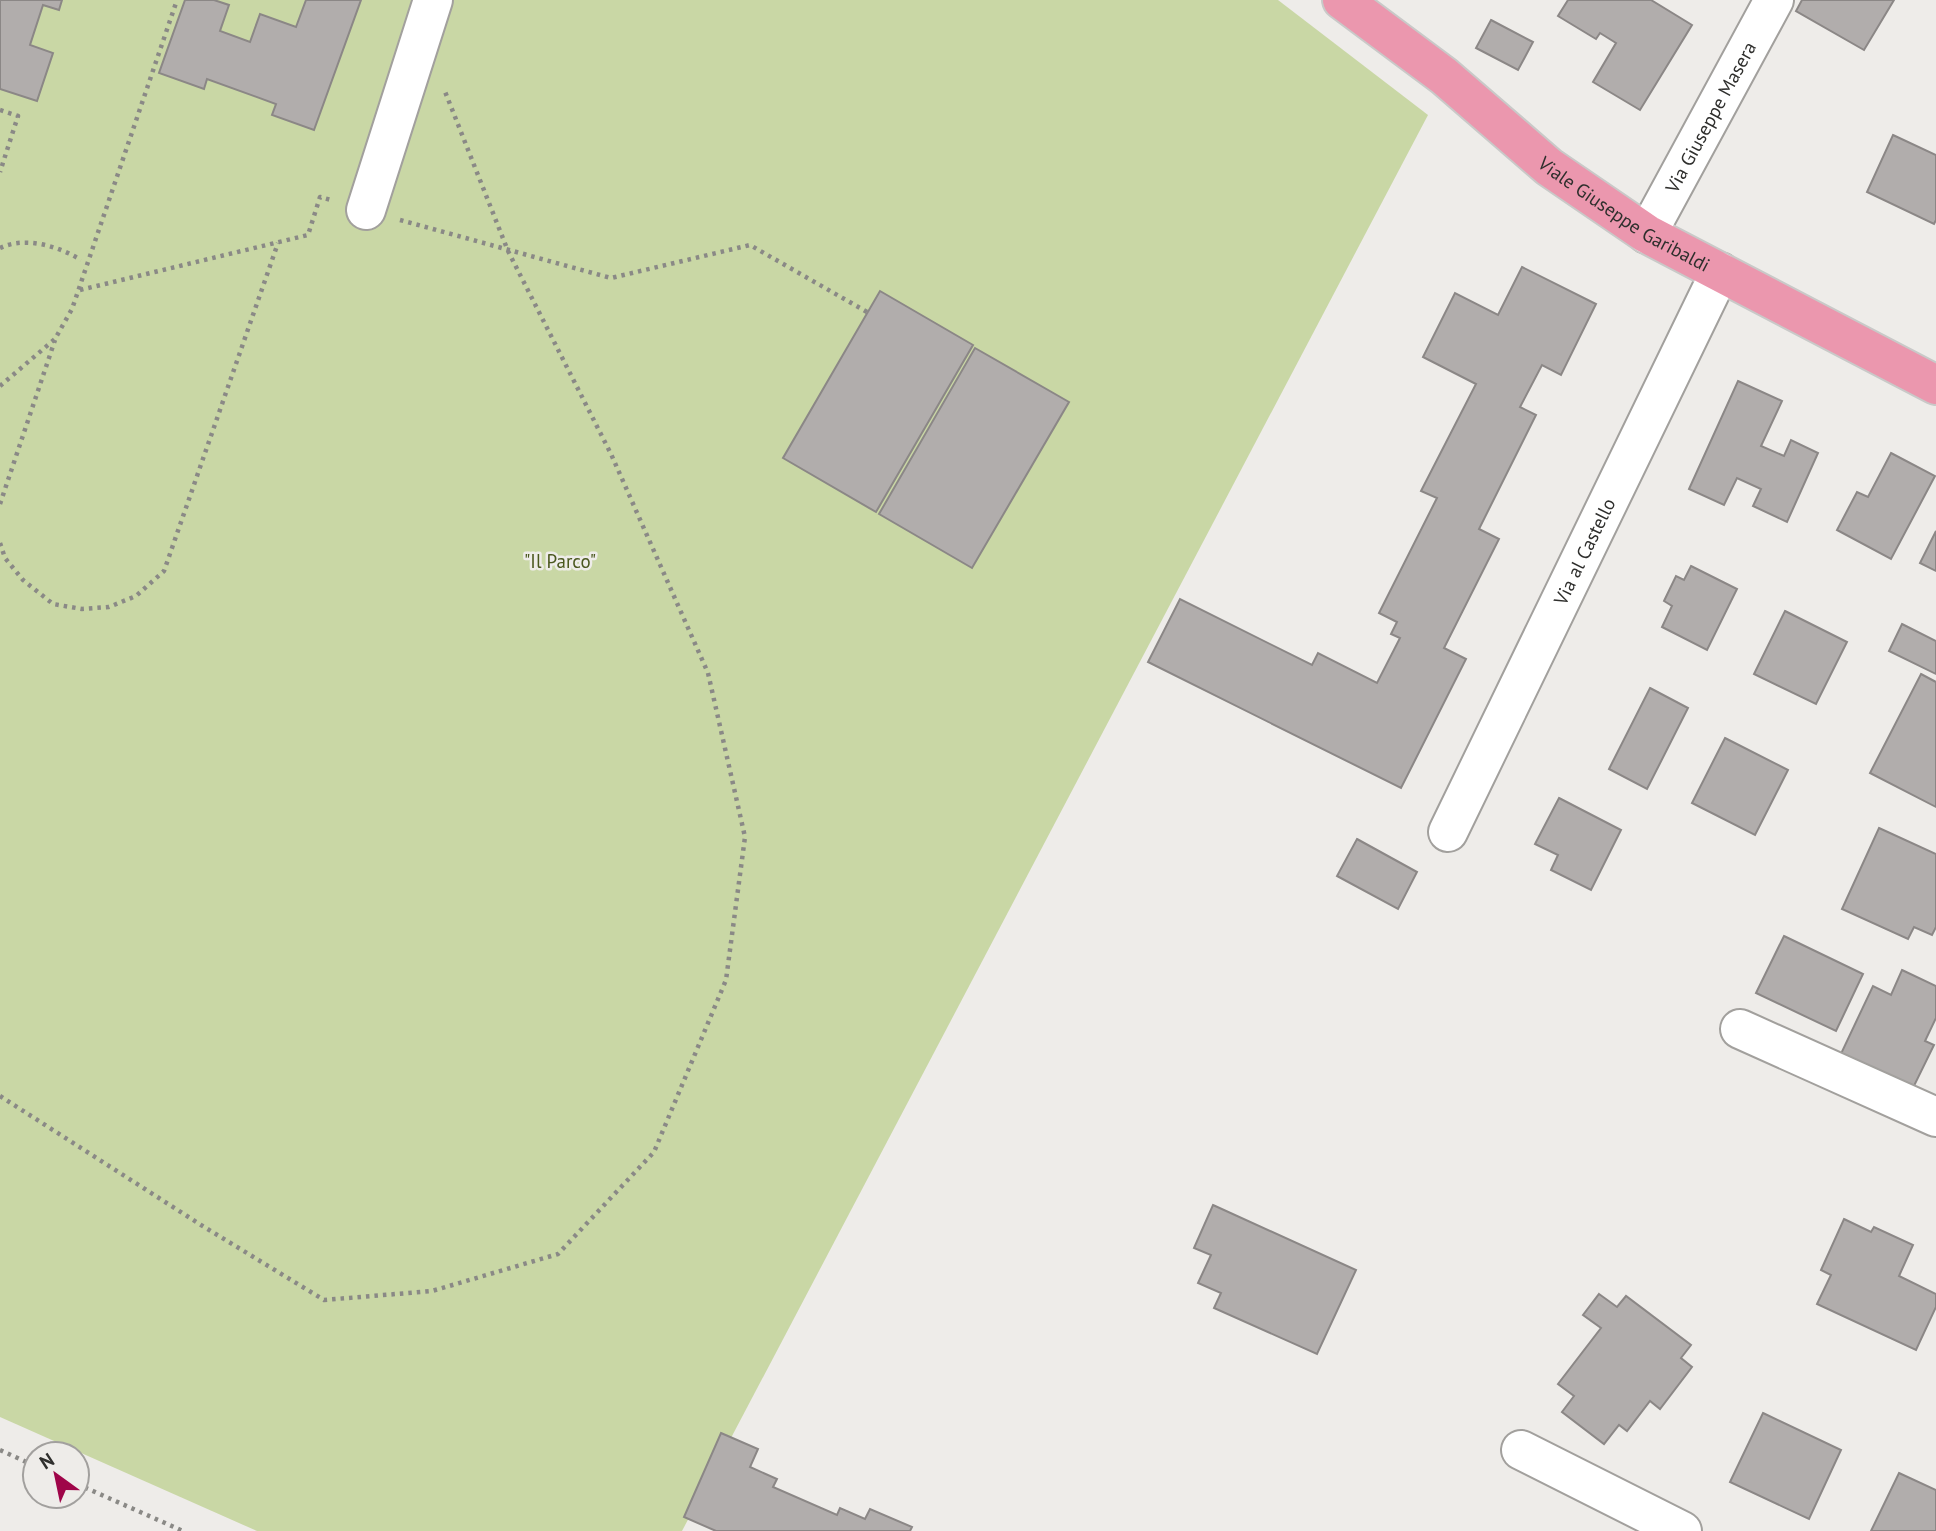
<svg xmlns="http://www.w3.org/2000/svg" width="1936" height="1531" font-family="'PT Sans',sans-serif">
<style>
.green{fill:#c9d7a5}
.building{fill:#b1adac;stroke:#8b8786;stroke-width:2}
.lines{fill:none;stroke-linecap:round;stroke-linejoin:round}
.minor-casing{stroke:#a2a09d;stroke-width:42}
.major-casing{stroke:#c9c9c8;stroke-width:42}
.path{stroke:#8a8986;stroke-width:4.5;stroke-dasharray:3.5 5;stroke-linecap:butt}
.minor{stroke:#fff;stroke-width:38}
.major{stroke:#eb97ae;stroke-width:38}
.labels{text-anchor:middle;stroke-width:5;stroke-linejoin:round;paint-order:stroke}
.street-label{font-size:19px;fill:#2f2f2d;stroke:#eeece9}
.park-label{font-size:19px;fill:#4b581f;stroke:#eeece9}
</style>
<rect width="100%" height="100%" fill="#eeece9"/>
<!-- green -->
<path class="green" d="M0 0H1278L1428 115 682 1531H257L0 1417Z"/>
<!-- building -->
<g class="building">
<path d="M0 0H62L59 10 43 5 30 45 53 53 37 101 0 89Z"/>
<path d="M185 0H214L229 5 220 31 250 42 260 14 296 27 306 0H361L314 130 272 115 276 104 207 79 204 89 159 73Z"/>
<path d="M1568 0H1651L1692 25 1640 110 1593 82 1616 43 1600 33 1596 39 1558 16Z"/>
<path d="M1802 0H1894L1864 50 1796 11Z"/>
<path d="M1491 20 1533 42 1518 70 1476 48Z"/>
<path d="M1893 135 1936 155V220L1934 224 1867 192Z"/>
<path d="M1522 267 1596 304 1561 375 1542 365 1520 407 1536 415 1479 529 1499 539 1444 648 1466 659 1401 788 1148 662 1180 599 1312 665 1318 653 1377 683 1400 638 1391 634 1397 622 1379 613 1437 498 1421 491 1476 384 1423 357 1455 293 1498 315Z"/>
<path d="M880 291 973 345 876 512 783 458Z"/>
<path d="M975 348 1069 402 972 568 879 514Z"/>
<path d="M1738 381 1782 401 1761 446 1784 456 1791 440 1818 453 1787 522 1753 506 1761 489 1737 478 1724 505 1689 489Z"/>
<path d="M1891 453 1935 476 1891 559 1837 530 1857 492 1868 497Z"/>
<path d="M1936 531V571L1920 563Z"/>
<path d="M1691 566 1737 589 1707 650 1662 627 1672 606 1664 601 1676 576 1684 580Z"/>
<path d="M1785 611 1847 642 1816 704 1754 674Z"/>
<path d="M1902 624 1936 641V674L1889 651Z"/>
<path d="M1921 674 1936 682V807L1870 773Z"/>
<path d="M1650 688 1688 708 1647 789 1609 769Z"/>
<path d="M1725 738 1788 770 1755 835 1692 803Z"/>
<path d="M1559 798 1621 830 1591 890 1551 870 1558 855 1535 844Z"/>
<path d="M1879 828 1936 854V927L1932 935 1914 927 1908 939 1842 909Z"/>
<path d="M1357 839 1417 872 1398 909 1337 876Z"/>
<path d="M1784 936 1863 974 1836 1031 1756 993Z"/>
<path d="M1902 970 1936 986V1018L1925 1041 1934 1045 1911 1092 1839 1058 1873 986 1891 995Z"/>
<path d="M1213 1205 1356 1270 1317 1354 1214 1308 1221 1293 1198 1283 1211 1255 1194 1248Z"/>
<path d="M1844 1219 1871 1232 1874 1227 1913 1245 1899 1276 1936 1294V1307L1916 1350 1817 1304 1831 1275 1821 1270Z"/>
<path d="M1599 1294 1617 1307 1626 1296 1691 1345 1681 1358 1692 1367 1660 1409 1650 1401 1627 1431 1619 1425 1604 1444 1562 1412 1574 1396 1558 1384 1601 1328 1583 1315Z"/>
<path d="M1763 1413 1841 1450 1809 1519 1730 1482Z"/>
<path d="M721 1433 758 1449 750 1467 777 1479 773 1487 837 1515 840 1508 865 1519 870 1509 912 1527 910 1531H716L684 1517Z"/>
<path d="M1899 1473 1936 1490V1531H1871Z"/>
</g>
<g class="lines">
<!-- minor casing -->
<g class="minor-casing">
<g id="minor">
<path d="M366 210 433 0"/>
<path id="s1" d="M1647 234 1774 0"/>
<path id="s2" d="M1448 832 1720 272"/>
<path d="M1740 1029 1936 1117"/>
<path d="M1521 1450 1682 1531"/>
</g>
</g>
<!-- major casing -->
<g class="major-casing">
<g id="major">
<path id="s3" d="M1342 0 1444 76 1549 167 1647 234 1936 385"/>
</g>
</g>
<!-- path -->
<g class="path">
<path d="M0 110 18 116 0 172"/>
<path d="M400 220 611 278 750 245 867 312"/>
<path d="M0 248C25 236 58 246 81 260"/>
<path d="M80 290 308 235 320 197 331 200"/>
<path d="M0 386 55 339 72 309 177 0"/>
<path d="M0 504 55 340"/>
<path d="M0 543 5 558 23 580 53 604 82 609 109 607 136 596 164 571 278 243"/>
<path d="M0 1096 201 1225 324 1300 432 1291 558 1254 654 1152 726 980 745 837 708 673 611 454 508 251 444 89"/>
<path d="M0 1450 35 1466"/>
<path d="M77 1484 183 1531"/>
</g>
<!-- minor -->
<use href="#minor" class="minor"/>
<!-- major -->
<use href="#major" class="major"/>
</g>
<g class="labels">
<!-- street labels -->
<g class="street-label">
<text dy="7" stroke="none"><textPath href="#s1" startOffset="133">Via Giuseppe Masera</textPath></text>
<text dy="7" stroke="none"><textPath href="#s3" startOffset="355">Viale Giuseppe Garibaldi</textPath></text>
<text dy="7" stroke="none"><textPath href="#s2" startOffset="312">Via al Castello</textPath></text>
</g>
<!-- park labels -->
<g class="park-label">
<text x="560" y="568">"Il Parco"</text>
</g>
</g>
<!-- north arrow -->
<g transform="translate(56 1475) rotate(327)"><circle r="33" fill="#eeece9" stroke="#a2a09e" stroke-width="2"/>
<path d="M0-5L12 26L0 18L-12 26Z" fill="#9f0549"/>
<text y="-10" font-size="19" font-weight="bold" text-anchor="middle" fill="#2f2f2d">N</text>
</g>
</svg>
